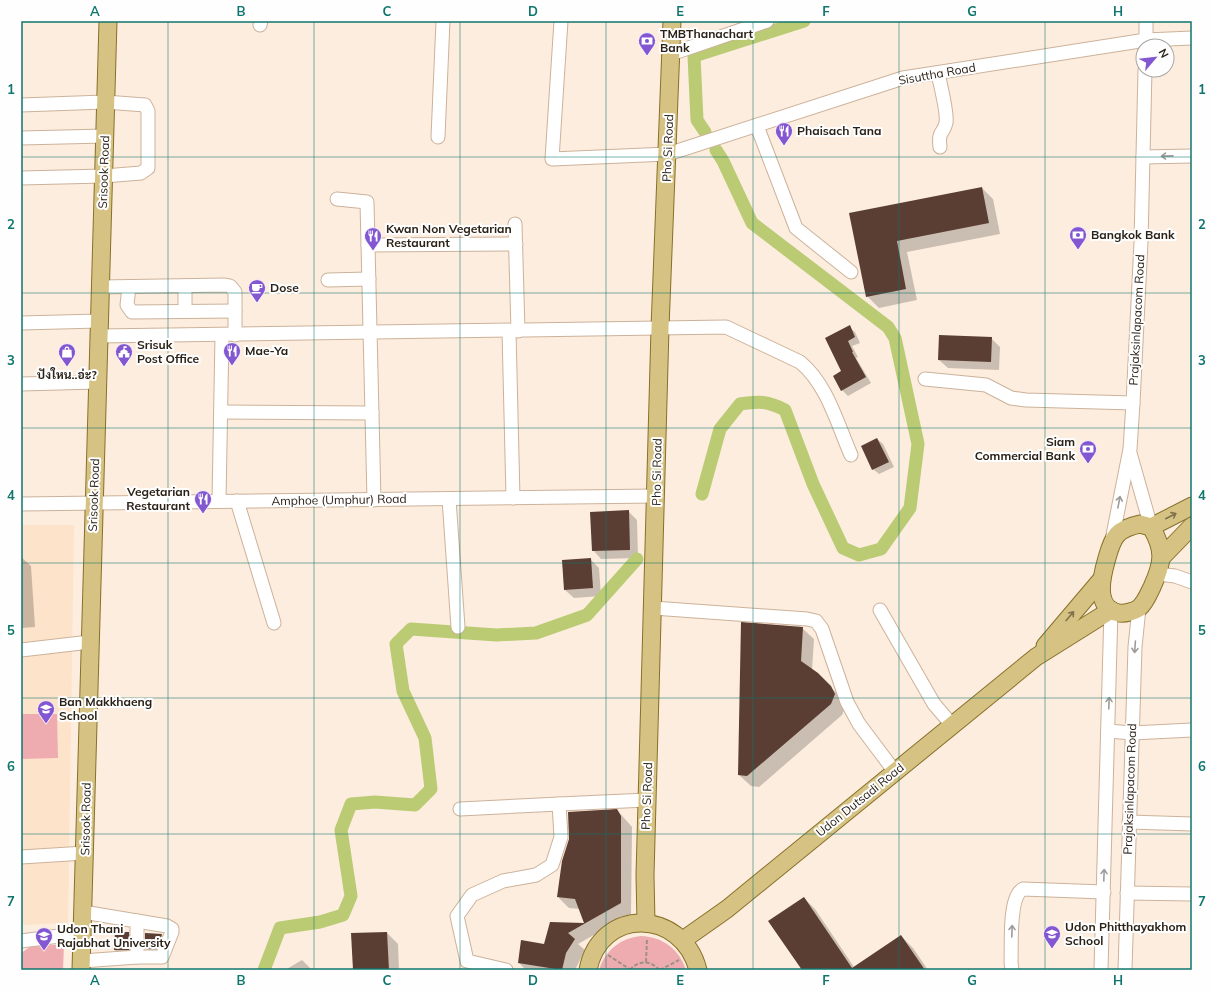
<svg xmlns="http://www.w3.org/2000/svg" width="1213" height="991" font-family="Mulish,Sarabun,sans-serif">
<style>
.built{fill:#fde3ca}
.green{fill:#efacb0}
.shadow{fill:#0003}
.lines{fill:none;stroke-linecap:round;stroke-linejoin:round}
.canal{stroke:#bacb74;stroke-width:13}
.building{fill:#5a3d33}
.minor-casing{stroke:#ccb29a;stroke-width:15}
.major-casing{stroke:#887028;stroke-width:19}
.path{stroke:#9d9083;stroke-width:2;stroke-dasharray:4 2;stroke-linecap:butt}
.minor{stroke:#fff;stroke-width:13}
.major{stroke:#d6c383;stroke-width:17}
.oneway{stroke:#9f9b97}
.oneway2{stroke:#80724d}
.grid{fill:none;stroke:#0f766e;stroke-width:1;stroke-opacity:0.55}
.labels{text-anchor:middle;stroke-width:4;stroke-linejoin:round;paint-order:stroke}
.poi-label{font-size:12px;font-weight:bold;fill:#2a2117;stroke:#fefefe;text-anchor:start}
.street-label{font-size:12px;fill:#2a2117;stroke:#fefefe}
.neatline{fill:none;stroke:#0f766e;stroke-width:1.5}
.grid-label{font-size:13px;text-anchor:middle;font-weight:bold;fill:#0f766e}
</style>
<rect width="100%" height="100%" fill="#fdedde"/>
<!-- built -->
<path class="built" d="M21 525H74L68 923 21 925Z"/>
<!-- green -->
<g class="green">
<path d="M21 714H57L58 758 21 759Z"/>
<path d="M641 936C663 937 679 949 686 970H599C605 950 621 938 641 936Z"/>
<path d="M64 944 63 970H21V953L30 947Z"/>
</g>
<!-- shadow -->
<g class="shadow">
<path d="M982 188 993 199 1000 234 907 252 917 300 879 308 867 296 851 214Z"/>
<path d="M849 327 855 332 860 343 852 346 858 357 856 358 871 383 848 396 842 390 834 376 843 371Z"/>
<path d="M991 338 1000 347 999 370 948 368 939 360Z"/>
<path d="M877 439 883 444 894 467 879 474 873 469Z"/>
<path d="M628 511 637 520 638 558 601 559 593 550Z"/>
<path d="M21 557 31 566 35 627 21 628Z"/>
<path d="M590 559 599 568 601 596 574 598 565 590Z"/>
<path d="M802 628 814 639 812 670 842 698 846 706 842 715 759 787 751 786 739 775Z"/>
<path d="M617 810 632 827 631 914 578 944 585 950 575 970H526L519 963 545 946 551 923 585 924 580 909 569 908 558 897Z"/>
<path d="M804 898 815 909 854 967 901 936 913 948 928 970H803Z"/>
<path d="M129 933 131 936V952H117L115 950Z"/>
<path d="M387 933 398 944 399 970H354Z"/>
<path d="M146 934 162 935 164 937 159 951H148L146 949Z"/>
<path d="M302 960 312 970H285Z"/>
</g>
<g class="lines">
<!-- canal -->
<g class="canal">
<path d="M705 132 697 120 694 56 804 21"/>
<path d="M702 494 720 429 740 404C759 401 768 401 785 410L813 484 843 548 859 555 881 549 910 508 918 444 895 338 888 327 752 223 723 161 716 150"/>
<path d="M264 970 280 928 320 922 343 915 351 896 341 830 351 804 375 802 415 805 431 789 425 738 403 691 396 644 411 629 496 635 536 633 587 615 637 559"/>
</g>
</g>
<!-- building -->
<g class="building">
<path d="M982 187 989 223 897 241 906 289 866 297 849 213Z"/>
<path d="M850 325 855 337 848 341 853 352H852L866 377 841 391 833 376 841 371 825 338Z"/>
<path d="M939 335 992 337 991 362 938 360Z"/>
<path d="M877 438 889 462 872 470 861 446Z"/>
<path d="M629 510 630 550 592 551 590 512Z"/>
<path d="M591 558 593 588 564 590 562 560Z"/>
<path d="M741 622 803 627 801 661 818 673 831 686 835 694 831 704 747 776 738 775Z"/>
<path d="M617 809 621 816V903L568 933 575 939 566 953 562 970 518 963 521 940 544 944 550 922 584 923 575 899 557 897 562 861 569 839 568 812Z"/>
<path d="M804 897 852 968 901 935 925 970H802L768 921Z"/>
<path d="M115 932H129V950H114Z"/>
<path d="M387 932 389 970H353L351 933Z"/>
<path d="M145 933 162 934 157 949H145Z"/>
</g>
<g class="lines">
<!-- minor casing -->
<g class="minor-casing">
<g id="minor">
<path d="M561 21 552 159 668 154 903 78 1146 40 1192 38"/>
<path d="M260 25 261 21"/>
<path d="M1146 46V21"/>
<path d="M671 54 767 21"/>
<path d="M938 73C940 84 948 113 946 123 943 135 938 130 940 147"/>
<path d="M21 105 105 102 145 105 148 111V168L141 173 104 176 21 178"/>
<path d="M757 126 796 228 851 272"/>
<path d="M438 137 443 21"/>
<path d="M21 138 105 136"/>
<path d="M1143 157 1192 156"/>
<path d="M337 199 367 202 374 500"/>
<path d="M515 224 518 331"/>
<path d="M368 245 516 244"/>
<path d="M328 280 369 279"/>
<path d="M185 286V311"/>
<path d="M100 287 225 285 230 286 235 292V335"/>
<path d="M129 287 127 305 132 312 235 311"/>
<path d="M21 323 99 321"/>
<path d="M509 331 513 498"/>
<path d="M99 336 726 327 800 362C827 384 837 423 851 455"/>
<path d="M925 379 986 385 1011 398 1026 400 1133 403"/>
<path d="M21 384 98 382"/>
<path d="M221 412 372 413"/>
<path d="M1130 453 1151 527"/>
<path d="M449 499 458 627"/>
<path d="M219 501 222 335"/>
<path d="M237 501 274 623"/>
<path d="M21 504 657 496"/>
<path d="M1112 540 1130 449 1133 403 1141 242 1145 70"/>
<path d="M1158 574 1175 576 1192 582"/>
<path d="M653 608 807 619 816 621 822 629 847 702 859 724 895 772"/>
<path d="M880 610 934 704 952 725"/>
<path d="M21 650 90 642"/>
<path d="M1108 731 1132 733 1192 730"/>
<path d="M460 809 559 804"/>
<path d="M1129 822 1192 824"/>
<path d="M21 857 85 853"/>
<path d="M1127 893 1192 894"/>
<path d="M137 921 167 926 172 929V932L162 957H137"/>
<path d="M21 941 82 933"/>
<path d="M82 961 137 957V921L83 912"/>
<path d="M506 970 467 961 457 916 472 895 503 881 536 875 552 865 561 837 559 804 647 800"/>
<path d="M1012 970 1011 962C1012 946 1008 897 1023 889L1104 892"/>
<path d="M1101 970 1111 610"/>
<path d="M1125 970 1135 647 1139 608"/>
</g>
</g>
<!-- major casing -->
<g class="major-casing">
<g id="major">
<path d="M1140 524 1151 527C1165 550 1163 563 1152 587 1149 593 1145 603 1139 608 1135 611 1125 614 1119 613 1093 608 1102 575 1107 558 1113 536 1117 529 1140 524Z"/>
<path d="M1151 527 1192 506"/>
<path d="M1162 557 1192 526"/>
<path d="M1045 646 1101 580"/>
<path d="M646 923 645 875 660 328 672 21"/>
<path d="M683 940 727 909 1036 657 1111 610"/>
<path d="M81 970 108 21"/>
<path d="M588 970C600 907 682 908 698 970"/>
</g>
</g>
<!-- path -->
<g class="path">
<path d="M608 955 631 970"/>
<path d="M646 962 647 939"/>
<path d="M630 970C638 960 651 960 659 970"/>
<path d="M660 970 679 960"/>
</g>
<!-- minor -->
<use href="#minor" class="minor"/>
<!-- major -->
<use href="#major" class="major"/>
</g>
<!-- one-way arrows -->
<defs><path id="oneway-shaft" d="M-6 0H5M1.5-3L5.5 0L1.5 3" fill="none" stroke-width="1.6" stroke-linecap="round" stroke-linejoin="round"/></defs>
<g class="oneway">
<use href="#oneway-shaft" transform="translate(1167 156) rotate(179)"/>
<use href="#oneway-shaft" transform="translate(1119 502) rotate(-79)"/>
<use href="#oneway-shaft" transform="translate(1135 647) rotate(94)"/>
<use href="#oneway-shaft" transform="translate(1109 703) rotate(-88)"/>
<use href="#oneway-shaft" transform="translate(1104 875) rotate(-88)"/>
<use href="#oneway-shaft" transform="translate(1012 931) rotate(-88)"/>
</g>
<g class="oneway2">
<use href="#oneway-shaft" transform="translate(1171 516) rotate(-27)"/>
<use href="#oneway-shaft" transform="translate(1070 616) rotate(-50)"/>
</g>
<!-- grid -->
<path class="grid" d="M168 21V970M314 21V970M460 21V970M606 21V970M753 21V970M899 21V970M1045 21V970M21 157H1192M21 293H1192M21 428H1192M21 563H1192M21 698H1192M21 834H1192"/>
<!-- icons -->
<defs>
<g id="bank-pin" transform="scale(0.9)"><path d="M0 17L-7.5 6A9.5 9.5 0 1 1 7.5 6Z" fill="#8357d1" stroke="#fefefe"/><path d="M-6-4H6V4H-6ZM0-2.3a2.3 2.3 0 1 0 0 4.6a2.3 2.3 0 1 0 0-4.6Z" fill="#fff"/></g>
<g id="restaurant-pin" transform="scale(0.9)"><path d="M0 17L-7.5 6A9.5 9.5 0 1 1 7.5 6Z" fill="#8357d1" stroke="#fefefe"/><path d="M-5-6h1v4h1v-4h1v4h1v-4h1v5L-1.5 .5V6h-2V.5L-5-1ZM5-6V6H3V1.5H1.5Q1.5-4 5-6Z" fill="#fff"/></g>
<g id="cafe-pin" transform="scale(0.9)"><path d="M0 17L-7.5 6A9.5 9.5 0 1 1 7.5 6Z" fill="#8357d1" stroke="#fefefe"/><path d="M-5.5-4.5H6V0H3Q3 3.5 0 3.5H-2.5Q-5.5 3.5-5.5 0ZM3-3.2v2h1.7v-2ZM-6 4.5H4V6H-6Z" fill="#fff"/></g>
<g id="shop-pin" transform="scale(0.9)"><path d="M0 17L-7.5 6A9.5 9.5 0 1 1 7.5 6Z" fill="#8357d1" stroke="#fefefe"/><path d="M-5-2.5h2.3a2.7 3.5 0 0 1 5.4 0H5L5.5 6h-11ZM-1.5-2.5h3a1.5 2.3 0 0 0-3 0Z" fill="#fff"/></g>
<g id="civic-pin" transform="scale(0.9)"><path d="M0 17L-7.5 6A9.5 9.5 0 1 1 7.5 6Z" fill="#8357d1" stroke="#fefefe"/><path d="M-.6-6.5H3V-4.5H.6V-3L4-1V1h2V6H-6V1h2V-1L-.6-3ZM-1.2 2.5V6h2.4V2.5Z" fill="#fff"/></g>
<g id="school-pin" transform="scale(0.9)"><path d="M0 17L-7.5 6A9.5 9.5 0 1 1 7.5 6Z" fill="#8357d1" stroke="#fefefe"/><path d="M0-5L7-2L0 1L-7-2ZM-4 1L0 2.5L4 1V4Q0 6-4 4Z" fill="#fff"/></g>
<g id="university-pin" transform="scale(0.9)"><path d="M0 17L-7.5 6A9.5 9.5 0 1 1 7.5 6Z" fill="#8357d1" stroke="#fefefe"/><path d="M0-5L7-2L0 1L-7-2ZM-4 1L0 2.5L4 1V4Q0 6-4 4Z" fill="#fff"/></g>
</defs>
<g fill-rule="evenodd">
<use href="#bank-pin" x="647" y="41"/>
<use href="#restaurant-pin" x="784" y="131"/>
<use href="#bank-pin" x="1078" y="235"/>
<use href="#restaurant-pin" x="373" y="236"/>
<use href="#cafe-pin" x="257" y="288"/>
<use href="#restaurant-pin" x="232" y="351"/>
<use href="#shop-pin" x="67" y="352"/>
<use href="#civic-pin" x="124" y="352"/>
<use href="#bank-pin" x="1088" y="449"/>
<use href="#restaurant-pin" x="203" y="499"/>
<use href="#school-pin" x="46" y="709"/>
<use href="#school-pin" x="1052" y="934"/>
<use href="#university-pin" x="44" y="936"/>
</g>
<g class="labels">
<!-- poi labels -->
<g class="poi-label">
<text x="660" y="38">TMBThanachart<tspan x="660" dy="14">Bank</tspan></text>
<text x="797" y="135">Phaisach Tana</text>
<text x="386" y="233">Kwan Non Vegetarian<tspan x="386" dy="14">Restaurant</tspan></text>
<text x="1091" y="239">Bangkok Bank</text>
<text x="270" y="292">Dose</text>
<text x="137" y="349">Srisuk<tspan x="137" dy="14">Post Office</tspan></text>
<text x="245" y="355">Mae-Ya</text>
<text x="67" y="379" text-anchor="middle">ปังใหน..อ่ะ?</text>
<text x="1075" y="446" text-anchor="end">Siam<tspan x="1075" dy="14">Commercial Bank</tspan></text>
<text x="190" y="496" text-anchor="end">Vegetarian<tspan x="190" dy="14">Restaurant</tspan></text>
<text x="59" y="706">Ban Makkhaeng<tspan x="59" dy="14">School</tspan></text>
<text x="1065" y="931">Udon Phitthayakhom<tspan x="1065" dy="14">School</tspan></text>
<text x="57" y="933">Udon Thani<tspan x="57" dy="14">Rajabhat University</tspan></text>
</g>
<!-- street labels -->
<g class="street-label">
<text transform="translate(937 74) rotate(-10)" y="4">Sisuttha Road</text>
<text transform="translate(668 148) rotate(-88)" y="4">Pho Si Road</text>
<text transform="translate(104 172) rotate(-88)" y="4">Srisook Road</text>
<text transform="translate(1137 320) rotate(-87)" y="4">Prajaksinlapacom Road</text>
<text transform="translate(657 472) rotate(-89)" y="4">Pho Si Road</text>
<text transform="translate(94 495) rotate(-88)" y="4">Srisook Road</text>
<text transform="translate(339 500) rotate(-1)" y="4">Amphoe (Umphur) Road</text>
<text transform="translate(1130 789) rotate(-88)" y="4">Prajaksinlapacom Road</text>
<text transform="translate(647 796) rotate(-88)" y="4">Pho Si Road</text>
<text transform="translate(860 800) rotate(-39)" y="4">Udon Dutsadi Road</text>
<text transform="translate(86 819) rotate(-89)" y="4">Srisook Road</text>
</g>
</g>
<!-- border -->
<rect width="1213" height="991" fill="none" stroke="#fefefe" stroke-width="44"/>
<!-- north arrow -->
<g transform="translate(1155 58) rotate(62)"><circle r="19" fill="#fefefe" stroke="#a9a6a2"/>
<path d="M0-3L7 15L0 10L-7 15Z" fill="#8357d1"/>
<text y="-6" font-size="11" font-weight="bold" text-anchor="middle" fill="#2a2117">N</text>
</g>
<rect x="22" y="22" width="1169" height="947" class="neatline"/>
<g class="grid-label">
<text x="95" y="16">A</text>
<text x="241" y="16">B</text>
<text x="387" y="16">C</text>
<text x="533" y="16">D</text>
<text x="680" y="16">E</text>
<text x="826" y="16">F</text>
<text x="972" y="16">G</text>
<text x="1118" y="16">H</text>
<text x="11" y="94">1</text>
<text x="1202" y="94">1</text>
<text x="11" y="229">2</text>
<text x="1202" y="229">2</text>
<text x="11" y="365">3</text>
<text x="1202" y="365">3</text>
<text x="11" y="500">4</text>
<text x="1202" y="500">4</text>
<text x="11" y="635">5</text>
<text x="1202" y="635">5</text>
<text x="11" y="771">6</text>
<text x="1202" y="771">6</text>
<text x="11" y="906">7</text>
<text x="1202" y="906">7</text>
<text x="95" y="985">A</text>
<text x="241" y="985">B</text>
<text x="387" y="985">C</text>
<text x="533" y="985">D</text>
<text x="680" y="985">E</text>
<text x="826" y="985">F</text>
<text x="972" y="985">G</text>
<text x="1118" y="985">H</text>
</g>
</svg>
